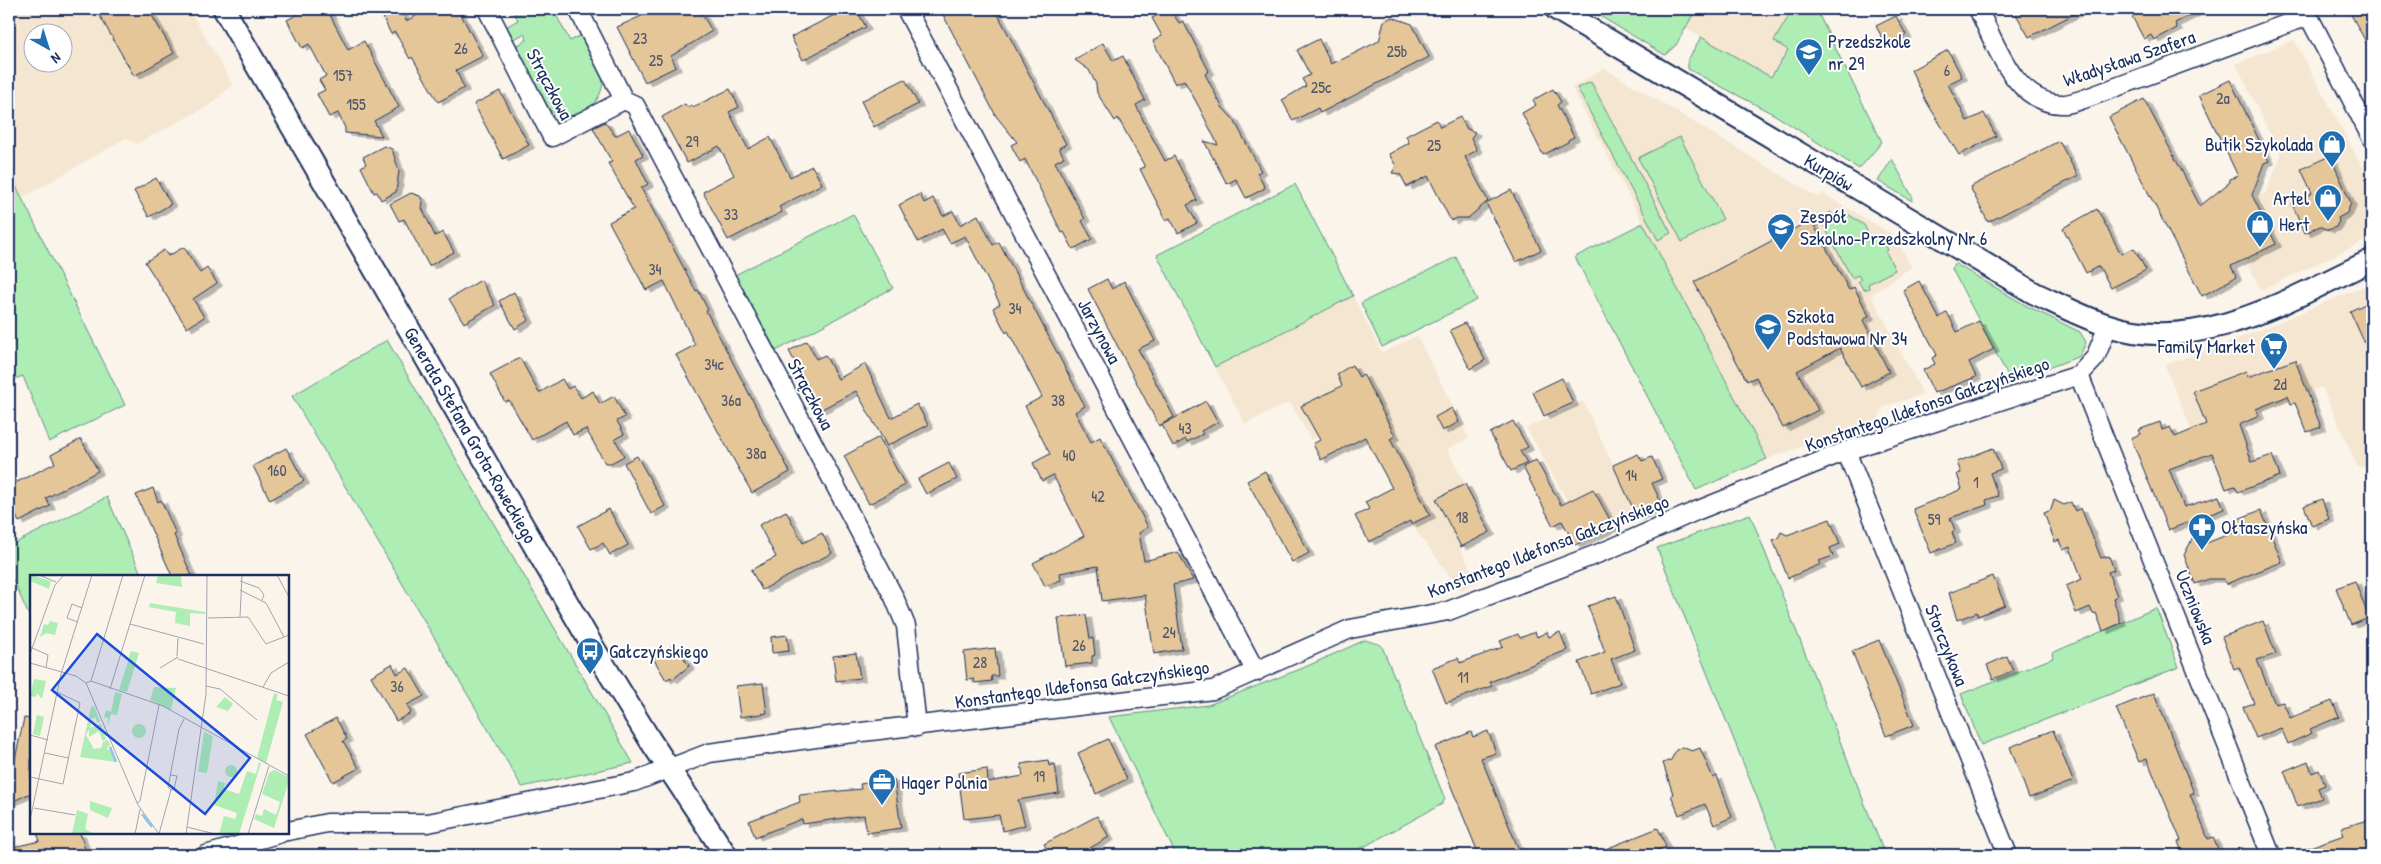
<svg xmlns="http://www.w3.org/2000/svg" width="2381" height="864" font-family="'Patrick Hand',sans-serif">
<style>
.built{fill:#f4e6d1;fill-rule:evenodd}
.green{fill:#aeedb4;stroke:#648e89}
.building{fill:#e5c698;stroke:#1b2f5e;filter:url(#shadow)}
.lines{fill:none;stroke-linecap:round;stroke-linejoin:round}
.minor-casing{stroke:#1b2f5e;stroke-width:21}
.tertiary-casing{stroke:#1b2f5e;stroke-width:25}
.minor{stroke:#fff;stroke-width:18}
.tertiary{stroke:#fff;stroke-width:21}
.labels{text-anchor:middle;stroke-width:4;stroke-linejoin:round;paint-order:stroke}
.number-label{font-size:16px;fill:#4e556c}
.poi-label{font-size:19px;fill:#1b2f5e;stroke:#fff;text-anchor:start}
.street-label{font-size:19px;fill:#1b2f5e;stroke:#fff}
.inset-river{fill:none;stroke:#8ec4ec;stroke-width:2.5}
.inset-road{fill:none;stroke:#a1a5b2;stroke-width:1}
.view{fill:#1d4ed8;fill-opacity:0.15;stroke:#1d4ed8;stroke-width:2.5}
.inset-edge{fill:none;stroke:#1b2f5e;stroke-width:2.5}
</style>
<defs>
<filter id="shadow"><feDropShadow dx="5.5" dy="3" stdDeviation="0" flood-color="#0004"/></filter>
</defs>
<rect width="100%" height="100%" fill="#faf4ea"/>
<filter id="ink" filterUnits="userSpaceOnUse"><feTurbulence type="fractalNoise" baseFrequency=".02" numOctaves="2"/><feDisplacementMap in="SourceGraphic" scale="10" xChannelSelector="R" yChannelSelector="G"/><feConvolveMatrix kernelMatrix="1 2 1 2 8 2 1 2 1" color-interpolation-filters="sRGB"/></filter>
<g filter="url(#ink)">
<!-- built -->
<g class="built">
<path d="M9 9H189L233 85 207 107 136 144 126 138 22 198 9 172ZM32 32H62V62H32Z"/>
<path d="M1653 9H1816L1882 142 1701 37Z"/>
<path d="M2294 40 2372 185V234L2371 238 2261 290 2223 215 2266 193 2281 156 2236 64Z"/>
<path d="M1604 68 1819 198 1822 193 1895 236 1911 267 1871 295 1923 394 1883 407 1878 419 1767 459 1572 88Z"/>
<path d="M2372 283V464L2358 468 2322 387 2195 439 2165 365 2236 340Z"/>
<path d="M1353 296 1382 353 1417 336 1469 438 1447 449 1465 484 1436 499 1477 582 1461 590 1411 524 1354 418 1311 440 1290 402 1245 424 1215 367Z"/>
<path d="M1583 401 1637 517 1575 545 1562 521 1575 515 1527 428Z"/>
</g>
<!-- green -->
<g class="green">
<path d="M512 9H553L570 41 583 34C590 48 603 65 603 80 603 109 566 129 545 106 536 96 521 61 514 47L527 40 524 34 511 40 504 28 518 20Z"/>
<path d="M1588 9H1686L1694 13 1676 45 1665 55Z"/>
<path d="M1793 9H1816L1882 142 1859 169 1775 115 1688 69V60L1701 37 1771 77 1788 50 1774 41Z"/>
<path d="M1591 82 1671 233 1658 240 1577 88Z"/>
<path d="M1680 137 1723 219 1682 242 1638 158Z"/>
<path d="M1892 159 1913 198 1912 201 1878 181Z"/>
<path d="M9 172 125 405 49 442 23 376 9 381Z"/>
<path d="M1295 184 1353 296 1215 367 1157 255Z"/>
<path d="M1842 210 1864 225 1871 239 1880 235 1888 250 1886 252 1895 270 1868 284 1869 288 1864 290 1858 281 1861 280 1858 275 1852 278 1820 219 1831 212 1833 216Z"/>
<path d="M853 214 893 288 776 351 735 275Z"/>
<path d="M1643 223 1767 459 1696 490 1575 257Z"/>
<path d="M1456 257 1477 300 1382 347 1361 303Z"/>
<path d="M1954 263 2025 305 2080 332 2086 342 2080 356 2011 382 1952 269Z"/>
<path d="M387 340 633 763 522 787 292 396Z"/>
<path d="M107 497 142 576H31V620L9 571V546Z"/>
<path d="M1750 514 1885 855H1780L1657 548Z"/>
<path d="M2156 608 2179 667 1981 745 1961 694 2053 658 2052 653Z"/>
<path d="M1365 640 1381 645 1383 649 1445 799 1442 804 1349 855H1176L1109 717 1208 705 1303 668Z"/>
</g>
<!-- building -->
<g class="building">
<path d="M96 9H148L174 53 134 76Z"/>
<path d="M308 9H327L348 50 364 41 399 107 374 121 382 136 345 133V128L338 113 329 117 317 94 325 90 319 80 326 76 309 44 302 48 287 20Z"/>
<path d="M401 9 406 21 429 9H458L483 56 456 70 464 88 438 102 412 57 410 59 395 32 391 34 383 18Z"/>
<path d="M657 9H699L712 31 671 56 676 67 645 82 617 27Z"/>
<path d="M846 9H856L866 27 803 60 791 37Z"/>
<path d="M940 9H995L1066 144 1059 148 1064 157 1055 162 1085 219 1082 221 1092 239 1073 249 1064 232 1062 233 1025 159 1020 162 1011 145 1017 142 996 116Z"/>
<path d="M1170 9 1179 23 1183 21 1209 71 1205 74 1222 107 1234 120 1261 171 1257 173 1265 188 1246 198 1236 179 1227 184 1204 141 1218 145 1199 107 1184 80 1175 84 1153 41 1162 36 1152 18Z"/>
<path d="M2013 9H2084L2029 37Z"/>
<path d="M2128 9H2203L2175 23 2177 28 2154 40 2151 35 2144 39Z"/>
<path d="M2348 9H2372V53Z"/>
<path d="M1896 16 1906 35 1886 45 1876 26Z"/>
<path d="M1392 17 1412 24 1429 57 1320 113 1318 108 1293 121 1282 100 1306 86 1302 79 1310 75 1297 50 1319 39 1331 64 1336 61 1337 62 1379 41 1384 21Z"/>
<path d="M1103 43 1113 61 1123 56 1145 100 1136 105 1145 124 1165 161 1174 156 1197 200 1187 205 1197 223 1178 233 1170 218 1166 220 1149 187 1140 169 1145 167 1118 118 1115 121 1097 93 1096 84 1089 70 1075 60Z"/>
<path d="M1948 50 1962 77 1948 84 1967 121 1984 113 1996 136 1959 155 1926 101 1911 70Z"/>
<path d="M905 79 918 104 874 127 861 101Z"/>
<path d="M2230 80 2269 161 2264 163 2252 195 2276 244 2231 266 2236 277 2202 296 2109 117 2144 99 2200 206 2230 182 2229 179 2238 176 2199 95Z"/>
<path d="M730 89 739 107 729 112 748 149 770 137 790 177 812 166 822 184 779 207 782 212 728 240 703 192 734 175 719 146 687 163 662 117 685 104 687 107 692 105 693 107Z"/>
<path d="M1553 89 1561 102 1557 105 1574 137 1568 140V142L1543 155 1522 113 1536 105 1533 100Z"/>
<path d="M500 91 529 145 503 159 474 104Z"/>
<path d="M1460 117 1467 129 1475 132 1471 138 1477 150 1465 157 1488 201 1468 218H1457L1451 221 1428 176 1407 187 1400 174 1392 173 1396 166 1389 154 1409 143 1406 136 1423 127 1437 120 1440 127Z"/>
<path d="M605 122 615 136 629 129 643 155 636 159 648 184 641 188 696 291 698 290 708 310 706 311 790 472 752 493 676 355 695 345 664 281 646 290 609 222 634 209 608 163 612 162 593 128Z"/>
<path d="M2059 141 2078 176 1988 222 1970 187Z"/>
<path d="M384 146 392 149 399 171 396 192 381 200 377 192 374 193 361 167 366 164 363 157Z"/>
<path d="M2330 156 2351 203 2347 213 2338 218 2339 221 2336 227 2328 230 2320 226 2305 233 2292 204 2312 193 2301 169Z"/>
<path d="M156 178 171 204 149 217 134 191Z"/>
<path d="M1511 190 1541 250 1516 262 1486 203Z"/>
<path d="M411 193 420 196 423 202 422 208 435 236 443 232 454 252 429 266 404 219 399 221 390 204Z"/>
<path d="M920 194 924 203 933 198 943 216 953 211 960 225 978 215 993 245 999 242 1085 406 1075 412 1091 442 1100 437 1148 527 1139 533 1144 561 1178 552 1193 580 1173 585 1182 649 1154 654 1145 595 1102 601 1098 566 1060 573 1061 580 1045 586 1033 563 1084 536 1053 475 1042 481 1033 463 1050 454 1025 406 1042 397 1008 331 1006 333 993 308 1000 304 965 236 950 243 942 229 918 242 899 205Z"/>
<path d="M2097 209 2121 254 2134 248 2146 270 2111 288 2099 266 2086 273 2063 228Z"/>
<path d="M1811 220 1849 290 1854 287 1869 316 1863 320 1889 372 1861 387 1840 348 1797 371 1818 410 1783 428 1756 377 1747 381 1694 282Z"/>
<path d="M184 247 200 273 207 268 217 283 193 299 204 317 187 328 145 262 164 250 168 256Z"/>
<path d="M1107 279 1112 289 1124 281 1155 341 1138 349 1174 417 1159 426 1088 289Z"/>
<path d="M481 280 495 305 464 323 449 299Z"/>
<path d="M1919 281 1939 318 1947 312 1957 332 1979 321 1994 349 1969 362 1976 377 1934 393 1923 370 1935 364 1932 358 1937 355 1903 290Z"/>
<path d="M514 292 529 320 515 329 499 301Z"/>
<path d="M2372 301V359L2350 311Z"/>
<path d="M1465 323 1485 360 1470 369 1450 330Z"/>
<path d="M807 341 816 359 825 355 838 379 865 364 891 418 917 404 928 425 887 446 856 391 820 410 789 351Z"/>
<path d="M520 358 539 393 562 379 568 389 573 386 581 398 593 391 600 404 614 396 625 417 617 421 624 434 615 439 624 456 611 463H605L586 429 573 435 566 421 532 440 509 400 505 402 490 374Z"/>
<path d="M2295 360 2321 427 2307 432 2295 403 2291 404 2288 396 2256 409 2259 416 2239 425 2252 462 2272 455 2280 476 2238 492 2235 486 2226 489 2212 453 2169 469 2184 507 2219 496 2224 509 2168 530 2131 438 2140 434 2138 430 2160 422 2162 430 2170 427 2175 437 2206 424 2193 391 2246 371 2248 377Z"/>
<path d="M1352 365 1359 377 1363 374 1395 436 1390 439 1430 515 1411 524 1410 521 1369 542 1355 516 1369 509 1365 502 1392 488 1365 437 1321 460 1313 444 1320 440 1301 406 1342 386 1337 374Z"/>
<path d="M1562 378 1573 403 1544 416 1533 392Z"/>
<path d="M1206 401 1218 422 1201 431 1203 434 1187 442 1186 439 1173 446 1162 425Z"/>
<path d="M1452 408 1459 422 1442 431 1435 417Z"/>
<path d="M1513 421 1528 447 1520 451 1527 463 1511 471 1490 433Z"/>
<path d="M879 437 905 485 869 504 844 456Z"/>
<path d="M81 439 98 471 46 498 50 506 19 522 9 502V486L55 463 51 455Z"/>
<path d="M286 448 304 481 270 500 253 466Z"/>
<path d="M1993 448 2001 469 1990 473 1998 496 1986 500 1987 505 1950 518 1955 530 1952 532 1956 543 1931 553 1913 509 1962 489 1957 474 1961 473 1957 462Z"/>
<path d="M1638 454 1642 461 1652 457 1662 479 1652 483 1662 505 1637 517 1613 465Z"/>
<path d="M637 456 665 506 651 514 624 463Z"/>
<path d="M1536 460 1561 505 1593 489 1614 527 1575 545 1562 521 1553 526 1523 467Z"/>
<path d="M949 463 957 479 926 494 918 479Z"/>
<path d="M1265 471 1309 553 1292 562 1247 481Z"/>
<path d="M1465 484 1490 532 1461 547 1436 499Z"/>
<path d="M153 488 158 502 161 500 176 534 174 535 192 576H172L136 495Z"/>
<path d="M2322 499 2329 519 2312 526 2304 506Z"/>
<path d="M2054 500 2064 505 2071 502 2075 511 2081 508 2101 558 2109 556 2114 570 2108 572 2117 596 2113 598 2121 623 2103 631 2096 613 2093 614 2090 607 2076 613 2066 586 2082 579 2070 547 2063 550 2059 540 2055 542 2044 513 2051 510Z"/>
<path d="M609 509 628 545 610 555 603 543 591 549 578 526Z"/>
<path d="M2261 510 2282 562 2226 584 2224 579H2209L2195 584 2184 555 2198 528 2204 544 2237 531 2233 521Z"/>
<path d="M786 511 803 543 822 533 832 553 762 590 751 570 776 557 759 525Z"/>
<path d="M1830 519 1840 544 1830 548 1833 556 1819 561 1821 564 1788 578 1773 540 1778 538 1781 532 1787 535Z"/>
<path d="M1993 576 2005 605 1978 616 1977 612 1957 620 1949 593Z"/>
<path d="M2355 581 2369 618 2351 625 2336 588Z"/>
<path d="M1616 596 1635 650 1611 659 1620 683 1591 694 1579 662 1605 652 1588 606Z"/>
<path d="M1086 615 1090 639 1093 638 1095 655 1092 656V663L1065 666 1058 618Z"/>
<path d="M2263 621 2276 654 2257 660 2275 704 2283 702 2290 718 2332 701 2339 717 2310 729 2312 733 2288 744 2281 728 2256 738 2243 707 2254 703 2239 667 2234 669 2222 637Z"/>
<path d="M1535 632 1537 637 1547 632 1549 637 1560 632 1567 650 1490 682 1492 686 1446 703 1432 668 1458 658 1460 663 1503 647 1500 641 1518 634 1520 638Z"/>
<path d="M787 635 789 651 772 653 771 637Z"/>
<path d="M1879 640 1914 725 1886 736 1852 651Z"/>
<path d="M675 644 689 666 672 680 671 677 666 680 653 658Z"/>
<path d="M995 648 998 676H991L992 681 975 683 974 679 967 680 964 652Z"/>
<path d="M856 653 860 678 836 681 833 656Z"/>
<path d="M2007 656 2013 671 1993 679 1987 665Z"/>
<path d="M392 664 397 674 408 668 424 696 407 705 411 713 396 721 371 676Z"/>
<path d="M763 683 767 713 740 717 736 686Z"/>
<path d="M2154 693 2194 793 2190 794 2208 839 2213 837 2220 855H2169L2181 849 2178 842 2181 841 2147 759 2139 762 2116 708Z"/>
<path d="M24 718 31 719V793L9 803V787Z"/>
<path d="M336 718 347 739 343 741 359 768 333 782 307 734Z"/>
<path d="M2053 730 2073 781 2029 798 2010 747Z"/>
<path d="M1488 731 1496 753 1481 758 1521 855H1479L1435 747 1471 732 1473 737Z"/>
<path d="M1108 739 1127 779 1096 794 1078 753Z"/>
<path d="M1682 747 1692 751 1700 748 1713 778 1717 776 1732 817 1714 825 1705 804 1679 815 1671 795 1673 794 1663 763 1671 760 1676 750Z"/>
<path d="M1048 760 1049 766 1055 764 1059 793 1018 800 1025 825 1003 831 999 815 964 819 958 773 987 769 988 782 1023 776 1021 764Z"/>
<path d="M2308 761 2312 773 2319 770 2325 785 2318 788 2322 798 2298 807 2284 771Z"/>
<path d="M894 779 901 828 867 833 864 815 803 824 802 819 755 837 749 821 800 802 799 795 861 789 860 784Z"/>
<path d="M1097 816 1109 837 1078 855H1050L1044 844Z"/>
<path d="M2372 819V855H2294L2293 853 2344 835 2341 828Z"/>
<path d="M1658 828 1666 847 1644 855H1591Z"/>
<path d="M37 833H80L85 849 62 855H9V848L40 841Z"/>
</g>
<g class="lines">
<!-- minor casing -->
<g class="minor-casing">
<g id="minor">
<path d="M487 9 552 137 624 100"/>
<path d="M578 9 624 100 635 105 894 597 906 626 917 727"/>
<path d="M906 9 1256 672"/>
<path d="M1978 9C1996 44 2014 103 2061 104 2068 105 2077 101 2084 99L2308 16"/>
<path d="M2305 9 2372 139"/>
<path d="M2079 375 2271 855"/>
<path d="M1846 451 2008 855"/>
<path d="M288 831 327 823H428L634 782 709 753 837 735 1213 690 1350 629 1448 611 1610 549 1696 511 1846 451 2079 375 2095 358 2108 326"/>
<path d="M206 855 281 833"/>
</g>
</g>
<!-- tertiary casing -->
<g class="tertiary-casing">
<g id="tertiary">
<path d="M224 9 593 647 650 740 726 855"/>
<path d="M1556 9 2034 293C2058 304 2082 317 2107 325 2199 356 2291 298 2372 260"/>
</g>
</g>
<!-- minor -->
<use href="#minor" class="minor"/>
<!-- tertiary -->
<use href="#tertiary" class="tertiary"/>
</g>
</g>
<!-- icons -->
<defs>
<g id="school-pin" transform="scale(1.4375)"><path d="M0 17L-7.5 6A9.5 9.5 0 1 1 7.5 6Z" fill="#1f6fb2" stroke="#fff"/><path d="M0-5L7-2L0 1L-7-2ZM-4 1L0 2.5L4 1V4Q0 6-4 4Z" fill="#fff"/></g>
<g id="shop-pin" transform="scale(1.4375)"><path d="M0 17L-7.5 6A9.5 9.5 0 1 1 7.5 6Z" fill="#1f6fb2" stroke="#fff"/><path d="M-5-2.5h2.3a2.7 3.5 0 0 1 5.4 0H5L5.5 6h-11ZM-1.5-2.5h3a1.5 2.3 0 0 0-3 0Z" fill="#fff"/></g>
<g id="supermarket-pin" transform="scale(1.4375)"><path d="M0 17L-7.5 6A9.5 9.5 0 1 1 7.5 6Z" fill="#1f6fb2" stroke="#fff"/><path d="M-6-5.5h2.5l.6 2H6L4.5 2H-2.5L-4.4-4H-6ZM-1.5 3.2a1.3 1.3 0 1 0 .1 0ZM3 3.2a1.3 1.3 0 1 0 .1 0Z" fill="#fff"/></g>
<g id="pharmacy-pin" transform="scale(1.4375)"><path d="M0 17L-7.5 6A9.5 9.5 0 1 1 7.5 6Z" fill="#1f6fb2" stroke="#fff"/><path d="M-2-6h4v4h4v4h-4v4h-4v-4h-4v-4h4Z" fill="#fff"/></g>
<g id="bus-pin" transform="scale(1.4375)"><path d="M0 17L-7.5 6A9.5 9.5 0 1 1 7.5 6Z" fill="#1f6fb2" stroke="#fff"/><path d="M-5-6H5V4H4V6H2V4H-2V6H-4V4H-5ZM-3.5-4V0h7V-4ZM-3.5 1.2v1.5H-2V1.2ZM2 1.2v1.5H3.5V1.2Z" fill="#fff"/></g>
<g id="office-pin" transform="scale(1.4375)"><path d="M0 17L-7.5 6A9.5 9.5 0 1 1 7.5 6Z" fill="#1f6fb2" stroke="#fff"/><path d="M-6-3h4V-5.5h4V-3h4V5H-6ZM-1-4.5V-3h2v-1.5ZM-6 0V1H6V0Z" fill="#fff"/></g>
</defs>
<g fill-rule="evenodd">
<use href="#school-pin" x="1809" y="52"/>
<use href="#shop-pin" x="2332" y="144"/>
<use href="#shop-pin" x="2328" y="198"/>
<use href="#shop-pin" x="2260" y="224"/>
<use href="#school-pin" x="1781" y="227"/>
<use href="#school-pin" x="1768" y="327"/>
<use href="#supermarket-pin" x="2274" y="346"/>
<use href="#pharmacy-pin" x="2202" y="527"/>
<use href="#bus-pin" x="590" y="651"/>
<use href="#office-pin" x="882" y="782"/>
</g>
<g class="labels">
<!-- number labels -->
<g class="number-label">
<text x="640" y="44">23</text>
<text x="461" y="54">26</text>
<text x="1397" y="57">25b</text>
<text x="656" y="66">25</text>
<text x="1947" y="76">6</text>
<text x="343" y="81">157</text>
<text x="1321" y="93">25c</text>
<text x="2223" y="104">2a</text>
<text x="356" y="110">155</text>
<text x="692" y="147">29</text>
<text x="1434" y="151">25</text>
<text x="731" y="220">33</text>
<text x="655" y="275">34</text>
<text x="1015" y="314">34</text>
<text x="714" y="370">34c</text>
<text x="2280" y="390">2d</text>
<text x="731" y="406">36a</text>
<text x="1058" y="406">38</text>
<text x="1185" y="434">43</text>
<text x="756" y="459">38a</text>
<text x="1069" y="461">40</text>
<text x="277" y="476">160</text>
<text x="1631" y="481">14</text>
<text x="1976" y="488">1</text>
<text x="1098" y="502">42</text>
<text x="1462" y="523">18</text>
<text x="1934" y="525">59</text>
<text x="1169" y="638">24</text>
<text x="1079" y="651">26</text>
<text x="980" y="668">28</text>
<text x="1463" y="683">11</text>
<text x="397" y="692">36</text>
<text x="1039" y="782">19</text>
</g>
<!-- poi labels -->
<g class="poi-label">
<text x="1828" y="48">Przedszkole<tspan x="1828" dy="22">nr 29</tspan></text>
<text x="2313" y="151" text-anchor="end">Butik Szykolada</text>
<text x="2309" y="205" text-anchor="end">Artel</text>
<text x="1800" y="223">Zespół<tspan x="1800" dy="22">Szkolno-Przedszkolny Nr 6</tspan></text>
<text x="2279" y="231">Hert</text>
<text x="1787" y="323">Szkoła<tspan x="1787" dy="22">Podstawowa Nr 34</tspan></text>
<text x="2255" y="353" text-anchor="end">Family Market</text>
<text x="2221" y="534">Ołtaszyńska</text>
<text x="609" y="658">Gałczyńskiego</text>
<text x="901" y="789">Hager Polnia</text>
</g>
<!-- street labels -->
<g class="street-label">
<text transform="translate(2129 58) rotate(-19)" y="7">Władysława Szafera</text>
<text transform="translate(550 84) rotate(62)" y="7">Strączkowa</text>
<text transform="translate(1829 172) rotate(31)" y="7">Kurpiów</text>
<text transform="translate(1100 331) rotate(62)" y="7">Jarzynowa</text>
<text transform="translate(811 394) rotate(62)" y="7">Strączkowa</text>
<text transform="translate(1927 404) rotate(-19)" y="7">Konstantego Ildefonsa Gałczyńskiego</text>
<text transform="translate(471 435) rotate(60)" y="7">Generała Stefana Grota-Roweckiego</text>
<text transform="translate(1548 546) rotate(-21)" y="7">Konstantego Ildefonsa Gałczyńskiego</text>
<text transform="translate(2196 607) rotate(68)" y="7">Uczniowska</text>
<text transform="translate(1947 645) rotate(68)" y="7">Storczykowa</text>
<text transform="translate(1082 684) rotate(-8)" y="7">Konstantego Ildefonsa Gałczyńskiego</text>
</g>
</g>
<!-- overview -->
<g transform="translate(30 575)">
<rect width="259" height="259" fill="#faf4ea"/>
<path d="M0 0 21 6 19 14 0 6ZM128 0H151L152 12 126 8ZM120 28 175 37V39L160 38V51L145 48 146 37 119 32ZM20 46 28 48 25 60 16 58 10 62 14 49 18 50ZM101 76 109 78 97 117 89 115ZM4 104 16 106 12 124 7 118 6 122 0 121ZM124 112 146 113 141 135 120 125ZM85 117 92 119 87 140 81 139 78 151V143L74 142 76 135 81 137ZM244 118 248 120 246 125 253 127 236 188 227 183ZM195 122 203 129 198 136 186 132ZM64 131 70 146 68 148 65 142 60 145 61 150 56 160 64 174 71 173 73 167 78 165 80 170 76 174 80 175 86 187 50 182 61 132ZM7 140 14 142 10 161 3 159ZM71 149 76 164 73 166 69 156 59 162V153ZM102 156a7 7 0 1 1 14 0a7 7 0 1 1-14 0ZM174 157 183 161 177 198 168 197ZM229 187 231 188 209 259H189L194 241 205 244 207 238 184 230 188 206 195 208 194 214 209 219 217 196 226 199ZM195 196a6 6 0 1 1 12 0a6 6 0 1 1-12 0ZM244 195 259 202V206L244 253 224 244 226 239 232 241 234 234 246 240 250 227 232 219 239 198ZM60 226 82 233 78 243 60 235ZM47 235 58 239 55 254 65 259H42Z" fill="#aeedb4"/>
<path class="inset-river" d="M80 172 86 187M112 239 122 252"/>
<path class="inset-road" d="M9 0 26 7M247 0 259 22M210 6 229 13 234 20 232 25M210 15 236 28 254 62M210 42 212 0M178 43 218 42 236 69 259 60M48 47 37 43 42 29 52 33M100 49 174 69M0 72 18 80 16 93M0 79 25 10 34 0M147 81 148 63M148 84 259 121M0 88 46 101 56 108 108 230 129 259M130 93 148 82 145 84M61 106 93 0M56 108 61 106 133 131 259 201M176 111 190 114 227 145M233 112 241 98 259 87M80 114 115 0M0 160 18 165M15 178 38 183M140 200 147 201 144 214 141 215M0 202 33 209 50 128 27 117M107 228 110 226 129 130M4 233 45 240M0 245 31 99 62 0M157 252 185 259M105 259 110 234M129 259 141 215 138 212 149 154 154 144M156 259 176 119 177 0M218 259 239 191"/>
<path class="view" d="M67 59 220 183 175 239 22 115Z"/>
<rect width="259" height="259" class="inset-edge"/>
</g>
<!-- margin -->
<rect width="2381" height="864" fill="none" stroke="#fff" stroke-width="30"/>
<rect x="15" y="15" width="2351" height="834" fill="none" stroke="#1b2f5e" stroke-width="2" filter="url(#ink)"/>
<!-- north arrow -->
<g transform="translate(48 48) rotate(141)"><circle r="24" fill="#ffffff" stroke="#a4acbf"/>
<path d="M0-4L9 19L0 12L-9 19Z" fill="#1f6fb2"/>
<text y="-8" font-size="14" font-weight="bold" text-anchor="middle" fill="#1b2f5e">N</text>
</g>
</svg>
